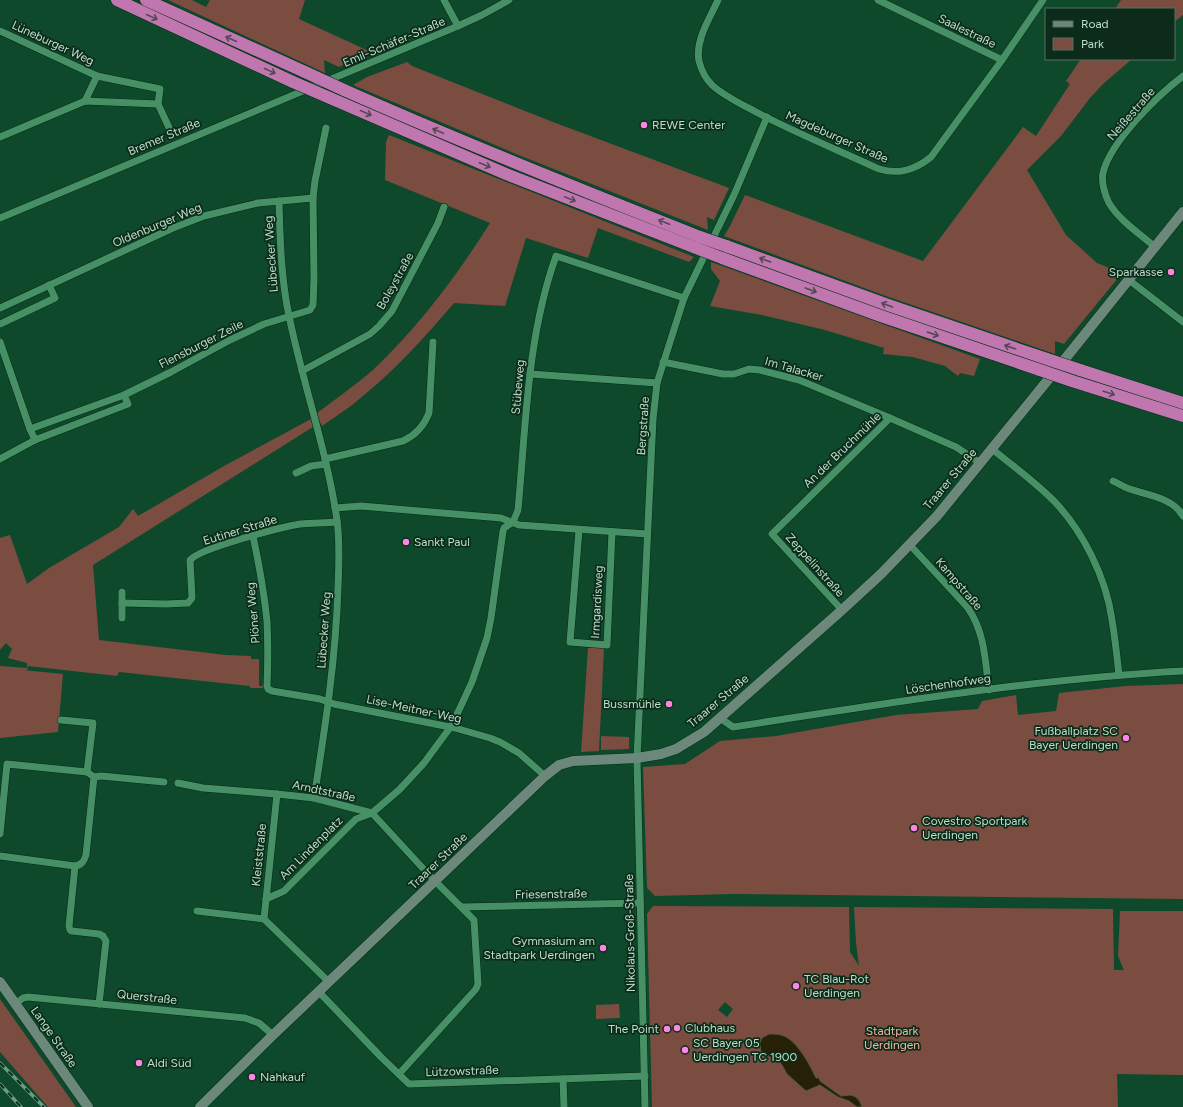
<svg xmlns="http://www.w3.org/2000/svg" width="1183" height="1107" font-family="Figtree,sans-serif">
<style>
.green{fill:#7b4d41;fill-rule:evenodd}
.water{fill:#262007;stroke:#535941}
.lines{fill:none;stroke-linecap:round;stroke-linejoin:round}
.street-casing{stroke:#042c18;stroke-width:8}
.secondary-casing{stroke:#042c18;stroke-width:11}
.highway-casing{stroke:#042c18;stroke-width:13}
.street{stroke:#479065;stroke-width:7}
.secondary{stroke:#6b887b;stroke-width:10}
.highway{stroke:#c077af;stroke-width:12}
.rail-casing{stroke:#6e9c81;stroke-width:3.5}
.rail{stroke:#0c2b1a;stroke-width:2;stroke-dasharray:6;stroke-linecap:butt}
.highway-bridge-casing{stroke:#042c18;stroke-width:13;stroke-linecap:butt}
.highway-bridge{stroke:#c077af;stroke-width:12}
.oneway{stroke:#544956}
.poi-dot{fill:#fd86e3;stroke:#0c2b1a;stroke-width:1.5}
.labels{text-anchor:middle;stroke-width:3.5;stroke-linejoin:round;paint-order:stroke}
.street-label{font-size:12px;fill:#bcdfc7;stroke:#0c2b1a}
.poi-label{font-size:12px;fill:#bcdfc7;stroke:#0c2b1a;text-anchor:start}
.park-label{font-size:12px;fill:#f4b5a3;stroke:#0c2b1a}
</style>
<rect width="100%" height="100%" fill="#0e492b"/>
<!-- green -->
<g class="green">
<path d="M168 0H192L206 7 210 0H305L299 19 371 52 339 67 324 60 325 73Z"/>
<path d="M1121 0H1183V15L1174 22V9H1115Z"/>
<path d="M1081 59H1132L1103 84 1090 98 1061 136 1027 170 1066 235 1097 263 1122 273 1064 344 1055 341V354L883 295 724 236 730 226 745 195 923 261 1023 127 1036 136 1070 84 1066 81Z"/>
<path d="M407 62 412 66 553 122 729 188 714 220 707 217 708 230 521 156 353 85 367 77Z"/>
<path d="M389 135 694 257 689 262 598 228 588 258 526 238 505 306 454 303C426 336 397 368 364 395 351 407 336 416 322 426L316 414C335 399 356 385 374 369 420 325 456 277 490 223L385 180 386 142Z"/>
<path d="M711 262 980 359 974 376 960 373 958 376 945 366 913 357 883 354 884 348 825 330 762 315 710 306 720 281 711 269Z"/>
<path d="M311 419 313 427 93 565 99 640 226 655 251 656V659H259V686H264V687L263 688H250V686L119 672 117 676 28 666 27 670H23L63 674 58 732 0 738V666L27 668V663L8 658 12 649 6 643 0 650V538L10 535 27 584 49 568 119 527 133 509 138 516 224 466Z"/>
<path d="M588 648H604L599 751 581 752Z"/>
<path d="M1183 684V899L733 894 655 896 647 888 643 767 685 764 720 741 776 736 896 715 978 709 982 701 1016 695 1018 715 1056 711 1059 693 1126 686Z"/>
<path d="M601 736 629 737V749L601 750Z"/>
<path d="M653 906 849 907 850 952 859 966 856 943 854 907 1113 909 1114 970H1124L1118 956 1120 911H1183V1075L1117 1074 1118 1107H862C858 1091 848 1099 839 1095 832 1091 826 1086 820 1081L819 1078H816C808 1059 787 1022 762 1038L759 1048 767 1056 774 1057 778 1060 782 1065 787 1074 805 1090 820 1085 833 1094 849 1101 857 1107H652L647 914ZM725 1002 733 1009 727 1017 718 1010Z"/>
<path d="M0 999 76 1107H48L0 1052Z"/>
<path d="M619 1004 620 1018 596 1019V1005Z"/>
</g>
<!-- water -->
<path class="water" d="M769 1034C774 1034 779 1034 784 1036 797 1041 810 1065 816 1078H819L820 1081 841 1096 851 1095 856 1097 860 1102 862 1107H857L849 1101 838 1097 820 1085 806 1091 787 1074 782 1065 778 1060 761 1052 760 1043 762 1038Z"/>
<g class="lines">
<!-- street casing -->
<g class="street-casing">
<g id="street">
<path d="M444 0 458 26"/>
<path d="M718 0C710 18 695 40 699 61 701 69 706 79 712 85 724 96 741 104 756 112 796 133 838 150 879 169 899 175 915 170 931 157L1002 60 1043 0"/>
<path d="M878 0 1002 60"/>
<path d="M0 31 97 76"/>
<path d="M85 101 97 76 160 89 158 104 172 134"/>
<path d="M0 137 85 101 158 104"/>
<path d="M279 201C280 239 281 278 289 316 303 384 327 451 337 520 340 542 339 565 338 587 336 658 325 728 314 798"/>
<path d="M0 218 458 26 482 15 509 0"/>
<path d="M1155 247C1140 234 1119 220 1109 203 1105 195 1101 182 1103 173 1110 142 1158 95 1183 76"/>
<path d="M1129 280 1183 322"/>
<path d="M0 308 173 228 204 216 258 203 313 198"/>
<path d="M0 324 55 298 49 285"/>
<path d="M0 342 30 429 35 440"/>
<path d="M663 362 723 374H734L749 369 760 370 799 380 890 418"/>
<path d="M302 371 370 334 379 326 392 311 438 223 444 207"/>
<path d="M530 374 657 383"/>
<path d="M30 429 124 395"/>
<path d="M992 449C1012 465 1034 481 1053 500 1083 531 1106 577 1112 620 1115 638 1117 657 1119 675"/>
<path d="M0 459 35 440 128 404 124 395 171 372 230 340 264 324 310 310 313 305 314 279 313 198 315 181 326 128"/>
<path d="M325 459 403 441C416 435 424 426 429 413L433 342"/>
<path d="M296 473 311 466 326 464"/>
<path d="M1113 481C1118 483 1122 486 1127 488 1145 495 1173 497 1183 516"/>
<path d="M335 508 361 506 501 518 519 525 647 534"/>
<path d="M579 530 570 642 607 645 612 532"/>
<path d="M253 536C259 564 264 592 267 621 268 642 268 664 267 686L268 689 272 691 320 699 334 704 455 728 490 738 500 742 519 753 545 776"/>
<path d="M910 545 968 608C985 633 985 660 989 690"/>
<path d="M122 603 166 604 188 603 192 598 190 560C200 548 282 527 300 524 312 523 325 523 337 522"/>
<path d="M842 610 772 534 890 418 956 447 980 463"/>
<path d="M122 618V592"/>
<path d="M720 718 733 727C882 704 1032 679 1183 671"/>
<path d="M61 720 93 723 87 772"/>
<path d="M94 777 86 855C84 861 82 865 75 866L69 926 70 930 72 931 99 934 103 936 106 941 99 1004"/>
<path d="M178 783 203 788 277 794 314 798 372 813 430 876 474 920 478 984 476 989 399 1074"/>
<path d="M277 794 264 919 329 982"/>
<path d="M0 834 7 764 87 772 94 777 101 776 164 782"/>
<path d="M0 856 75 866"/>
<path d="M266 899 284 891 356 819 372 813 399 790 424 763 452 725 472 682 487 638 491 618 503 531 504 528 513 522 518 510C526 424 527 337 556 256L684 298"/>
<path d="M462 907 640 903"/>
<path d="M197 911 264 919"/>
<path d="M319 992 381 1057 409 1084 645 1076"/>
<path d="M15 1004 23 998 28 997 245 1018 259 1023 273 1035"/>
<path d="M563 1079 564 1107"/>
<path d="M645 1107 637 758 653 419 657 383 684 298 734 195 767 117"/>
</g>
</g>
<!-- secondary casing -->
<g class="secondary-casing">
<g id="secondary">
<path d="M0 982 88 1107"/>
<path d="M200 1107 273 1035 545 776 559 765 573 761 637 758 661 754 676 749 704 732 842 610 881 574 937 516 1069 354 1183 212"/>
</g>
</g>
<!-- highway casing -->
<g class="highway-casing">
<g id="highway">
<path d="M117 0 293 82"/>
<path d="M146 0 305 72"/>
<path d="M344 90C461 142 581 190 700 237"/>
<path d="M330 98 506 174 696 248"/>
<path d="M726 246 888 305 1047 359"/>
<path d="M722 258 881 316 1040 370"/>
<path d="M1080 370 1183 403"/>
<path d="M1072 381 1183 416"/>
</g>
</g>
<!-- street -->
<use href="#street" class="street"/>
<!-- secondary -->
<use href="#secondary" class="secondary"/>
<!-- highway -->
<use href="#highway" class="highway"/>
<!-- rail casing -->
<g class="rail-casing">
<g id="rail">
<path d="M0 1063 44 1107"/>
<path d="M0 1084 21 1107"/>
</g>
</g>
<!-- rail -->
<use href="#rail" class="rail"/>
<!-- highway-bridge casing -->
<g class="highway-bridge-casing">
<g id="highway-bridge">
<path d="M305 72 344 90"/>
<path d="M293 82 330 98"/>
<path d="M700 237 726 246"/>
<path d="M696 248 722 258"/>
<path d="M1047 359 1080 370"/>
<path d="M1040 370 1072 381"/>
</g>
</g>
<!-- highway-bridge -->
<use href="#highway-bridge" class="highway-bridge"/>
</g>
<!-- one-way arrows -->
<defs><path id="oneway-shaft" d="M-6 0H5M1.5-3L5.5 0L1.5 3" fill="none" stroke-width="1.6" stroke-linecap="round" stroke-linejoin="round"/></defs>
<g class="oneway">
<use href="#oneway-shaft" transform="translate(152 17) rotate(25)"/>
<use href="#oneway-shaft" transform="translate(231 39) rotate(-156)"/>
<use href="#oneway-shaft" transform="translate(270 71) rotate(25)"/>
<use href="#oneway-shaft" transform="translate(366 113) rotate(24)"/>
<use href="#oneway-shaft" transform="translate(438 131) rotate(-157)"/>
<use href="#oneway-shaft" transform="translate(485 165) rotate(23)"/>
<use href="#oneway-shaft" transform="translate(570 199) rotate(22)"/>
<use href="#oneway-shaft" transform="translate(664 222) rotate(-159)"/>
<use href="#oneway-shaft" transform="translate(765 260) rotate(-160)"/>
<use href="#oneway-shaft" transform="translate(811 290) rotate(20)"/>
<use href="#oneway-shaft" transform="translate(887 305) rotate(-160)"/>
<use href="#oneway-shaft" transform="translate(933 334) rotate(19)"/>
<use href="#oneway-shaft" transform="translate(1010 347) rotate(-161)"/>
<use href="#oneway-shaft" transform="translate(1109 393) rotate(18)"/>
</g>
<!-- markers -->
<g class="poi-dot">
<circle cx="644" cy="125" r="4"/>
<circle cx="1171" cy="272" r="4"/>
<circle cx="406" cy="542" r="4"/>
<circle cx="669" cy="704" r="4"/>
<circle cx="1126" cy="738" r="4"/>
<circle cx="914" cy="828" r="4"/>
<circle cx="603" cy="948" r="4"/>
<circle cx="796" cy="986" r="4"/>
<circle cx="677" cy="1028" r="4"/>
<circle cx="667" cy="1029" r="4"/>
<circle cx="685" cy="1050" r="4"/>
<circle cx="139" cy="1063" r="4"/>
<circle cx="252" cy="1077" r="4"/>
</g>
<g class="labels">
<!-- street labels -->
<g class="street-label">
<text transform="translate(967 31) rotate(26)" y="4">Saalestraße</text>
<text transform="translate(394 42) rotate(-23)" y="4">Emil-Schäfer-Straße</text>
<text transform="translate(53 43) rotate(25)" y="4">Lüneburger Weg</text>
<text transform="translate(1131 114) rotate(-49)" y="4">Neißestraße</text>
<text transform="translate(164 137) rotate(-23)" y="4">Bremer Straße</text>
<text transform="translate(837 137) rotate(24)" y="4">Magdeburger Straße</text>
<text transform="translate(157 225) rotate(-23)" y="4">Oldenburger Weg</text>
<text transform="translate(271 254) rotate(-94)" y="4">Lübecker Weg</text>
<text transform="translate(395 281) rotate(-61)" y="4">Boleystraße</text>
<text transform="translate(201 344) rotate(-27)" y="4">Flensburger Zeile</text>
<text transform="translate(794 369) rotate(16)" y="4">Im Talacker</text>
<text transform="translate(518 387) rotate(-85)" y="4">Stübeweg</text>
<text transform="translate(643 426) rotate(-86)" y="4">Bergstraße</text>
<text transform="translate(842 450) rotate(-44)" y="4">An der Bruchmühle</text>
<text transform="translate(950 479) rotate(-50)" y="4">Traarer Straße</text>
<text transform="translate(240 530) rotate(-17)" y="4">Eutiner Straße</text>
<text transform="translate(815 565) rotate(48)" y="4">Zeppelinstraße</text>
<text transform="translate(959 584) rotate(49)" y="4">Kampstraße</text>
<text transform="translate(597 602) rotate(-87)" y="4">Irmgardisweg</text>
<text transform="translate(253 613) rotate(-95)" y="4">Plöner Weg</text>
<text transform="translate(324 630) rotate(-86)" y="4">Lübecker Weg</text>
<text transform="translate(948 684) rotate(-8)" y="4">Löschenhofweg</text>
<text transform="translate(718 701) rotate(-40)" y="4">Traarer Straße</text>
<text transform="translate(414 709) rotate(12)" y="4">Lise-Meitner-Weg</text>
<text transform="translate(324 791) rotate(12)" y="4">Arndtstraße</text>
<text transform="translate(311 848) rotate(-45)" y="4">Am Lindenplatz</text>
<text transform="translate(259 855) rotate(-84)" y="4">Kleiststraße</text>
<text transform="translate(438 861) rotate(-44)" y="4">Traarer Straße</text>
<text transform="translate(551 894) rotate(-1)" y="4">Friesenstraße</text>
<text transform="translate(630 933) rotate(-91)" y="4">Nikolaus-Groß-Straße</text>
<text transform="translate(147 997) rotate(6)" y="4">Querstraße</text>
<text transform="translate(54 1037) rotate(55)" y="4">Lange Straße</text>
<text transform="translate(462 1071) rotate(-2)" y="4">Lützowstraße</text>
</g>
<!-- poi labels -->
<g class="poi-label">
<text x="652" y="129">REWE Center</text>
<text x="1163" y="276" text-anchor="end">Sparkasse</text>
<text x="414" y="546">Sankt Paul</text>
<text x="661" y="708" text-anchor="end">Bussmühle</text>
<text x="1118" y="735" text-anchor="end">Fußballplatz SC<tspan x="1118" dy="14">Bayer Uerdingen</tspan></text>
<text x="922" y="825">Covestro Sportpark<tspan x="922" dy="14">Uerdingen</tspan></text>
<text x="595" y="945" text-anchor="end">Gymnasium am<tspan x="595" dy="14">Stadtpark Uerdingen</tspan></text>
<text x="804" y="983">TC Blau-Rot<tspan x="804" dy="14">Uerdingen</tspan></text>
<text x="685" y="1032">Clubhaus</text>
<text x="659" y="1033" text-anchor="end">The Point</text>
<text x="693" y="1047">SC Bayer 05<tspan x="693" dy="14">Uerdingen TC 1900</tspan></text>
<text x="147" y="1067">Aldi Süd</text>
<text x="260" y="1081">Nahkauf</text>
</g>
<!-- park labels -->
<g class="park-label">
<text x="892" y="1035">Stadtpark<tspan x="892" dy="14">Uerdingen</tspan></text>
</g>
</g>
<!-- legend -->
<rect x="1045" y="8" width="130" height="52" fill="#0c2b1a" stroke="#52735f"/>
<rect x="1053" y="21" width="20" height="6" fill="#6b887b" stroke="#52735f"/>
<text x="1081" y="28" font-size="12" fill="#bcdfc7">Road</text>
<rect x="1053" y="38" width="20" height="12" fill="#7b4d41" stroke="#52735f"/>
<text x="1081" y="48" font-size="12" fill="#bcdfc7">Park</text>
</svg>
